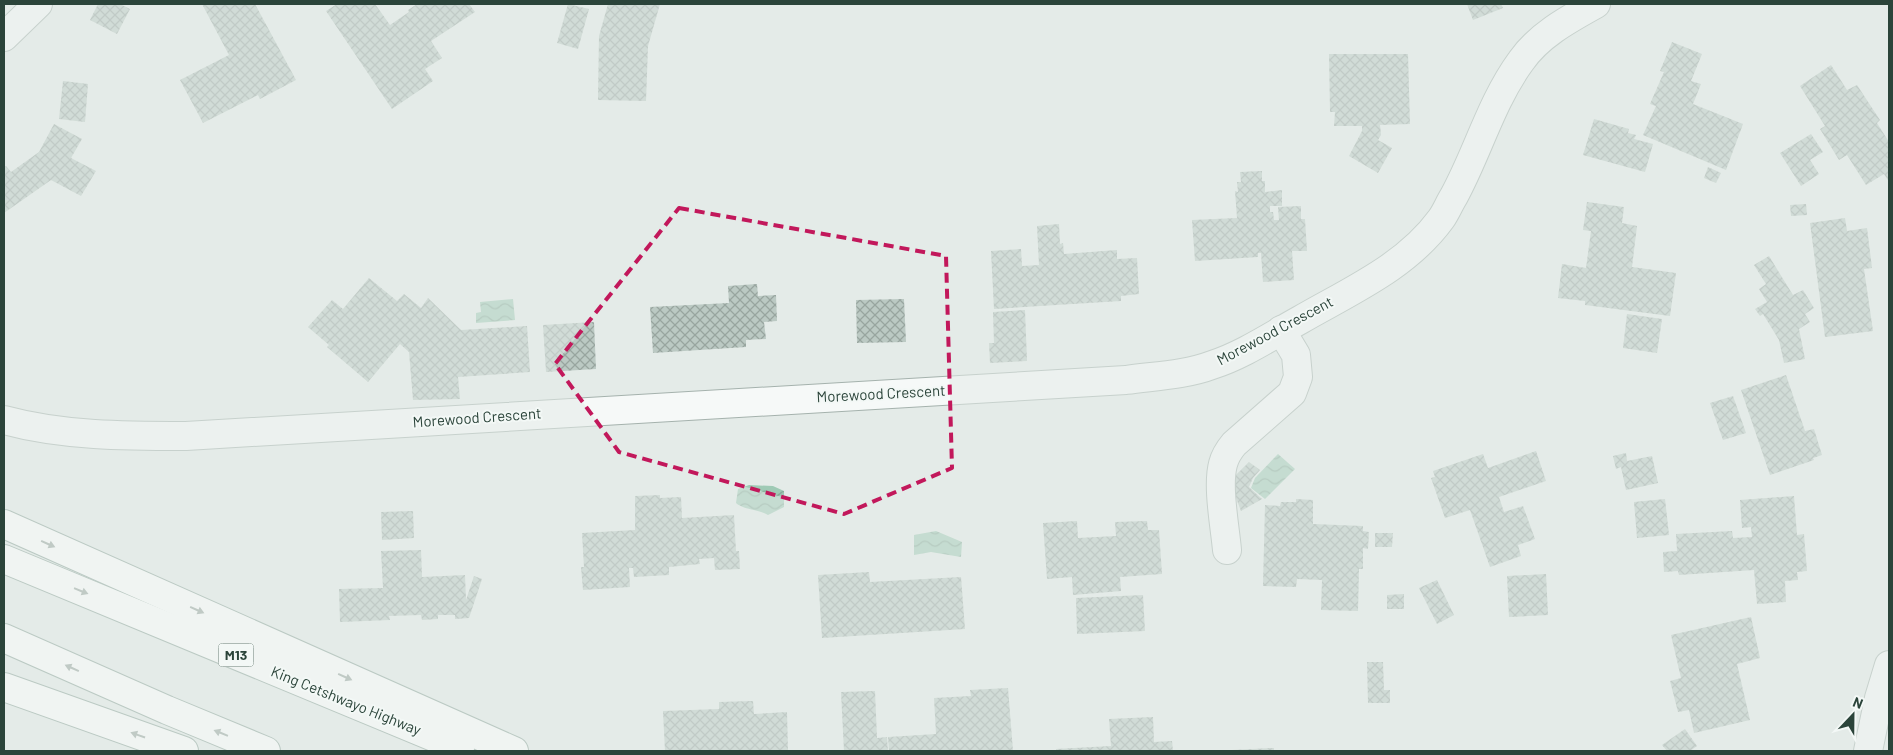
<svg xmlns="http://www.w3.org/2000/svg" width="1893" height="755" font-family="Barlow,sans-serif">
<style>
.water{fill:url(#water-waves)}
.building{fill:url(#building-cross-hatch)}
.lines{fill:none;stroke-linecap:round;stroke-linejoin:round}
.minor-casing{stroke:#a5b2ad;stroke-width:30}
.highway-casing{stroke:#8ba299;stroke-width:30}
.minor{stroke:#f6f9f8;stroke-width:28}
.highway{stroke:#fff;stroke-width:28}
.oneway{fill:#95a29c}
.marked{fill:none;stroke:#c2185b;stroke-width:4;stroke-dasharray:10 6;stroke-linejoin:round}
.labels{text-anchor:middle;stroke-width:4;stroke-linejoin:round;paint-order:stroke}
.shield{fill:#f3f8f6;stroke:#677a72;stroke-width:1}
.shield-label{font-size:14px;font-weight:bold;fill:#2b443a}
.street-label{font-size:15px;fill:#2b443a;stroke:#f3f8f6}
</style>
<defs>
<pattern id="water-waves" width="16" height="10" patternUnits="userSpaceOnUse" patternTransform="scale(1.25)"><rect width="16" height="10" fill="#9fcab5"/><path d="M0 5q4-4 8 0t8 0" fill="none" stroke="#82a694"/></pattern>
<pattern id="building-cross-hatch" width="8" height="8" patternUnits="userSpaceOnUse" patternTransform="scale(1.25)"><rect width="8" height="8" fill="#bbc9c3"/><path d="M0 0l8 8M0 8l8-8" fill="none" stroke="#98a59f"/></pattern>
</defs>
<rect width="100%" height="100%" fill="#e4ebe8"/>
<!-- water -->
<g class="water">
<path d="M513 299 515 320 476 323V313L481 312 480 302Z"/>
<path d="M1278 454 1295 469 1265 499 1251 488 1255 478Z"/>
<path d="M749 485 773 486 784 491V507L768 515C758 509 744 510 736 503L738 489Z"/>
<path d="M936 531 962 542 961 557 931 552 914 555V535Z"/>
</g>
<!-- building -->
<g class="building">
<path d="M98 4H120L130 9 117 34 90 20Z"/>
<path d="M202 4H255L296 80 260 99 258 95 203 123 180 80 229 55Z"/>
<path d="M337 4H375L390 25 409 12 408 10 417 4H469L475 12 431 41 442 58 425 69 433 81 392 109 326 11Z"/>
<path d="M568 4 589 9 578 49 557 43Z"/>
<path d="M608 4H660L648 46 646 101 598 100 599 36Z"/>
<path d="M1467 4H1501L1503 8 1473 20Z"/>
<path d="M1672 42 1702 54 1691 81 1701 84 1693 104 1743 124 1726 170 1643 135 1656 106 1650 104 1664 72 1660 71Z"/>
<path d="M1329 54H1408L1410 124 1380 125 1381 135 1378 140 1392 148 1378 173 1349 156 1362 131V126H1334L1335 112H1330Z"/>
<path d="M1831 65 1847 90 1857 85 1880 120 1877 123 1889 142V182L1884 174 1866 185 1847 155 1839 160 1820 129 1825 126 1800 86Z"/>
<path d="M63 81 88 84 85 122 59 119Z"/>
<path d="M1594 119 1629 129 1628 133 1636 135 1634 139 1653 144 1645 172 1583 155Z"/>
<path d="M54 124 82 139 71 158 96 171 81 196 51 180 4 213V167L6 166 11 172 39 152Z"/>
<path d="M1811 134 1823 152 1810 160 1819 174 1801 186 1780 153Z"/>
<path d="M1708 167 1721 173 1716 183 1704 178Z"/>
<path d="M1262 171V181H1265V192L1282 190V206H1270V212H1273L1274 220H1279L1278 207 1301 206V219H1305L1307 251H1292L1294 280 1263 282 1261 253H1258V257L1195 261 1192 220 1237 218 1235 191 1238 192 1237 182H1241L1240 172Z"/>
<path d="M1587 202 1624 207 1622 223 1637 226 1632 267 1676 273 1670 316 1585 305V301L1558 298 1562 264 1586 268 1591 231 1583 230Z"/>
<path d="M1806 204 1807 215 1791 216 1790 205Z"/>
<path d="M1845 218 1847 231 1867 228 1872 268 1864 269 1873 331 1825 337 1810 223Z"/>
<path d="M1059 224 1060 244 1063 243 1064 254 1117 250V259L1137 258 1139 294 1121 296V301L994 309 991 251 1021 249 1022 266 1039 265 1037 226Z"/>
<path d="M1769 256 1793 295 1803 290 1814 308 1805 314 1810 322 1799 329 1805 359 1784 363 1779 340 1763 314 1760 316 1755 309 1767 302 1759 289 1766 284 1754 265Z"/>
<path d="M369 278 397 301 404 294 421 308 428 298 461 330 527 326 530 372 458 377 460 399 413 400 409 352 400 344 368 382 327 347 329 345 308 327 332 300 343 309Z"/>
<path d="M757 284 758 296 776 295 777 321 764 322 766 339 746 340V347L653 353 650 307 729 303 728 286Z"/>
<path d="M904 299 906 342 857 343 856 300Z"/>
<path d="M1025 310 1027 361 990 363 989 343H994L993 312Z"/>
<path d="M1627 314 1662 319 1657 353 1623 348Z"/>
<path d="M594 322 596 369 546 372 543 325Z"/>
<path d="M1786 375 1805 431 1814 429 1822 455 1813 458 1814 460 1770 475 1741 390Z"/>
<path d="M1733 396 1746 433 1723 440 1710 403Z"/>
<path d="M1536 451 1546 481 1499 497 1504 512 1523 506 1535 539 1518 545 1521 556 1490 567 1470 510 1445 518 1431 478 1435 477 1433 471 1483 454 1488 468Z"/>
<path d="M1626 453 1627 461 1652 456 1658 483 1626 490 1621 467 1616 469 1613 456Z"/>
<path d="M1249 462 1260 470 1253 478 1249 487 1262 499 1241 511 1233 490 1236 475Z"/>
<path d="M660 495V498L681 497 682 518 734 515 736 551H739L740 569 715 570 714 558 699 559 700 564 669 567V575L634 577 633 568H629L630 587 583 590 581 567H584L582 533 635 530V496Z"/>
<path d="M1794 496 1797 535 1804 534 1807 571 1797 572 1798 580 1785 581 1786 602 1757 604 1754 570 1679 575 1678 571 1664 572 1663 552 1677 551 1676 534 1732 531 1733 538 1752 537 1751 527 1742 528 1740 500Z"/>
<path d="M1296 499 1313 500V524L1363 526V531L1369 532 1368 549 1363 548V569H1359L1358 611 1321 610 1322 580 1297 579 1296 587 1263 586 1265 505 1280 506 1281 502H1296Z"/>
<path d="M1665 499 1669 535 1637 538 1634 502Z"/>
<path d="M413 511 414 538 382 540 381 512Z"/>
<path d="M1077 521 1078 538 1116 536 1115 522 1147 521 1148 530H1159L1162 574 1120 577 1121 591 1073 595 1072 577 1047 579 1043 523Z"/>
<path d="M1375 533H1393L1392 547H1375Z"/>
<path d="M421 550 422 577 465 575 466 600 474 576 482 579 469 618 455 619V615H438V619L422 620 421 615 389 616 390 620 340 622 339 589 383 588 381 551Z"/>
<path d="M869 572 870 582 961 577 965 629 822 638 818 575Z"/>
<path d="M1546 574 1548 615 1509 617 1507 576Z"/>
<path d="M1437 580 1454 615 1437 624 1419 588Z"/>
<path d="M1404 594V609H1387V595Z"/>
<path d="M1143 595 1145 631 1077 634 1076 598Z"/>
<path d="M1751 617 1760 658 1737 664 1750 720 1694 733 1689 710 1678 712 1670 681 1681 678 1671 635Z"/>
<path d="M1367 662H1383L1384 690H1390V703H1368Z"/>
<path d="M1008 688 1013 751H889L888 737 936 734 934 698 971 696 970 690Z"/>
<path d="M875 691 877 738 887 737 888 751H844L841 692Z"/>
<path d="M753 701 754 714 787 712 788 751H665L663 711 719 709V702Z"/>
<path d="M1153 717 1154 742 1172 741 1173 751H1056V749L1111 746 1109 719Z"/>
<path d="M1685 729 1697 746 1690 751H1667L1662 745Z"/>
<path d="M1274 748V751H1232V750Z"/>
</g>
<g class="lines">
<!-- minor casing -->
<g class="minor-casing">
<g id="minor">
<path d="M4 37 38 4"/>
<path d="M4 420C63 436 125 436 186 436L1126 380C1154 376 1186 375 1212 365 1243 355 1271 336 1300 320 1350 291 1406 267 1441 219 1446 212 1449 204 1454 196 1478 152 1491 102 1521 61 1539 35 1569 19 1596 4"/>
<path d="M1227 550C1225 527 1217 486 1223 464 1225 456 1229 450 1234 444L1292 393 1298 377 1296 355 1281 330"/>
<path d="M1868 751 1879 698 1889 665"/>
</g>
</g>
<!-- highway casing -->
<g class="highway-casing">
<g id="highway">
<path d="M4 524 514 751"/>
<path d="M4 559 460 748"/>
<path d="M4 638 167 710 266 751"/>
<path d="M4 687 184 751"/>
</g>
</g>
<!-- minor -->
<use href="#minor" class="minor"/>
<!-- highway -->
<use href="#highway" class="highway"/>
</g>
<!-- one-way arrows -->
<defs><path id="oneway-solid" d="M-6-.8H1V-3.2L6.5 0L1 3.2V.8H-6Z" transform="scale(1.25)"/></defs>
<g class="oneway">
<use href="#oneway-solid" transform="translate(48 544) rotate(24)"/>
<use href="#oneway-solid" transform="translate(81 591) rotate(22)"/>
<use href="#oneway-solid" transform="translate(197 610) rotate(24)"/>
<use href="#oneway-solid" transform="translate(72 668) rotate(-156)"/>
<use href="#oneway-solid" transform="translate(345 677) rotate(24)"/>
<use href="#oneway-solid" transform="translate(221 733) rotate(-158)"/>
<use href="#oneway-solid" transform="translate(138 735) rotate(-161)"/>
</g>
<!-- marked area -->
<path d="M0 0H1893V755H0ZM679 208 946 256 952 468 844 514 619 452 555 364Z" fill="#e4ebe8" fill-opacity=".55" fill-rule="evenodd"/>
<path class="marked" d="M679 208 946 256 952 468 844 514 619 452 555 364Z"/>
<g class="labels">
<!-- shield labels -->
<rect class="shield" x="218.5" y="643.5" width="35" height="23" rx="4"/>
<g class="shield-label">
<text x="236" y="660">M13</text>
</g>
<!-- street labels -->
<g class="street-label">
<text transform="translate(1275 331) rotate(-28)" y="5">Morewood Crescent</text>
<text transform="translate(881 394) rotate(-3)" y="5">Morewood Crescent</text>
<text transform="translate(477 418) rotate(-4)" y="5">Morewood Crescent</text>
<text transform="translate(346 701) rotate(22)" y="5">King Cetshwayo Highway</text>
</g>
</g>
<!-- border -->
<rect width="1893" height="755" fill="none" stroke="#2b443a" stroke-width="10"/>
<!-- north arrow -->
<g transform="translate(1853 715) rotate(22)" stroke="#f3f8f6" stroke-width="4" paint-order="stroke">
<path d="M0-4L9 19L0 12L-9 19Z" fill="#2b443a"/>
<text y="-8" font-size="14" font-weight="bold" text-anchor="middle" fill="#2b443a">N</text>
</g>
</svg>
